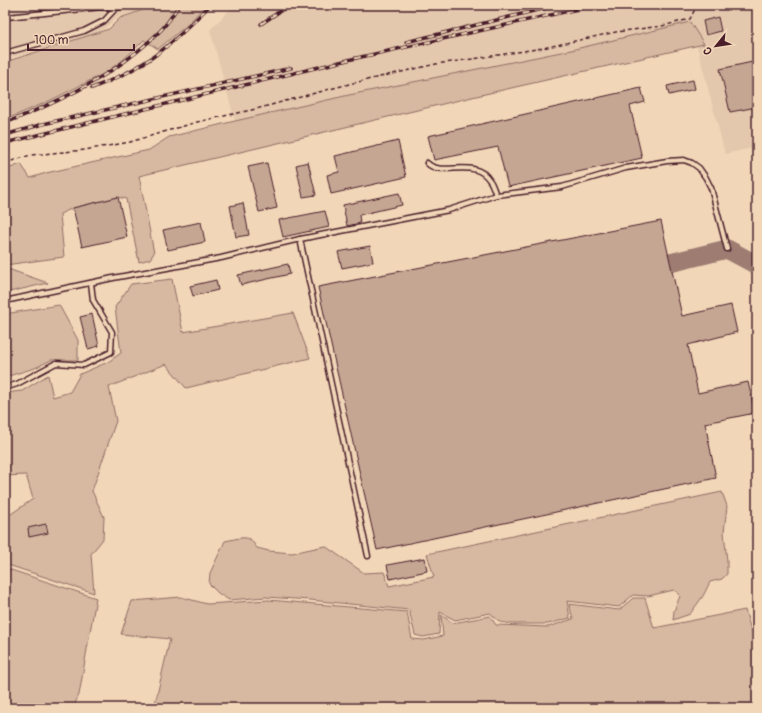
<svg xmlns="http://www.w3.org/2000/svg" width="762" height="713" font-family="Pangolin,sans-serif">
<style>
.built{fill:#e4c8ad}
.green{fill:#d6b9a0;stroke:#906c66}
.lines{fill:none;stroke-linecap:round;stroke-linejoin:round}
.taxiway{stroke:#9e7b72;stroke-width:19}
.building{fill:#c5a693;stroke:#4a1f2b}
.service-casing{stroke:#4a1f2b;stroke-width:7}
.path{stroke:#4a1f2b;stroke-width:1.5;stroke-dasharray:4 3;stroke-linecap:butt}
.service{stroke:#f1d7b8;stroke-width:4}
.rail-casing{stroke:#4a1f2b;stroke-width:3.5}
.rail{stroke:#f1d7b8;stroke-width:2;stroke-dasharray:6;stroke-linecap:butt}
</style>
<rect width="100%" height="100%" fill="#f1d7b8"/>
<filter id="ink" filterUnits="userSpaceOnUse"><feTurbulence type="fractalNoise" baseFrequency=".025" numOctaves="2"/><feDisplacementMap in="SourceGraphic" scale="8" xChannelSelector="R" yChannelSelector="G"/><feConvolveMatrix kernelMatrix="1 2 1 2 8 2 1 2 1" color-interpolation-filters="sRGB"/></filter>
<g filter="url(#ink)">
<!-- built -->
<g class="built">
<path d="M5 5H159L118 17 103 30 82 40 5 59Z"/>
<path d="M234 5H757V147L725 154 697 46 704 44 571 50 349 95 235 121 210 30Z"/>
<path d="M757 534V561H756L750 536Z"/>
</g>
<!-- green -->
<g class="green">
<path d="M157 5H206L187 25 158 49 144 40 123 60 105 73 47 102 14 116 5 118V62L109 29 120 18Z"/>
<path d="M690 22 704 44 485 94 139 176 154 253 150 259 139 262 126 199 118 197 73 208 60 214 64 257 5 265V170L21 164 30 178 46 173 149 150 169 137 235 121 349 95 571 50Z"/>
<path d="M5 268 48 283 5 293Z"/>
<path d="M172 279 183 332 293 313 310 358 186 388 166 364 109 387 116 421 92 491 104 517 103 539 91 554 94 593 5 564V518L33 499 26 475 5 476V393L22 391 48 375 53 397 70 392 80 374 108 362 121 353 115 307 131 284Z"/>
<path d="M59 305 78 340V360H51L35 368 5 377V314Z"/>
<path d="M722 492 727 506 724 532 727 561V574L722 579 710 582 703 596 690 614 673 620 674 611 680 596 674 590 648 596 633 595 619 607 567 601 570 618 548 624H513L500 622 490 613 455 620 440 612 439 634 423 637 415 635 409 610 310 600 266 597 229 600 218 593 209 584 210 573 225 541C232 540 245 535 251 540 253 542 255 546 257 548L269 551 292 553 325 546 364 573 384 572 389 586 434 577 427 554Z"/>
<path d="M5 568 96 598 79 695 75 703 78 707V708H5Z"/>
<path d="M181 597 207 604 269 600 407 612 412 639 424 640 443 636 441 615 453 623 490 616 496 625 548 627 573 619 569 604 619 610 633 598H645L654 628 745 610 754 640V663L757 662V708H154L170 639 121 634 132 601Z"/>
</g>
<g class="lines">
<!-- taxiway -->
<path class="taxiway" d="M670 263 727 249 757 265"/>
</g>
<!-- building -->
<g class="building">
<path d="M718 17 721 31 706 35 703 21Z"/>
<path d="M757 61V107L730 112 720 69Z"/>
<path d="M693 80 695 89 669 95 667 86Z"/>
<path d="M641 88 645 102 630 106 642 158 508 187 498 147 434 160 428 136Z"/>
<path d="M398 141 406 177 331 194 327 175 339 172 335 156Z"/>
<path d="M308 162 316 195 303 197 296 165Z"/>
<path d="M267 163 277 208 259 212 248 167Z"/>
<path d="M399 193 402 205 359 215 360 223 347 226 343 205Z"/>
<path d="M118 197 127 237 82 247 73 208Z"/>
<path d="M243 203 249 235 236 237 230 206Z"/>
<path d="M325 211 329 227 283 237 279 220Z"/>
<path d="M661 221 682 316 731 305 737 332 688 345 698 393 748 382 755 413 705 423 716 478 377 550 318 287Z"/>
<path d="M201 222 205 242 168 250 163 230Z"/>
<path d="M370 246 373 262 342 268 338 252Z"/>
<path d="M288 264 290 274 241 285 238 275Z"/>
<path d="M216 280 218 290 193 296 190 286Z"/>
<path d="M92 314 99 346 88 349 80 317Z"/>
<path d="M46 524 48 533 29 537 28 528Z"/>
<path d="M425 558 427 571 390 579 387 565Z"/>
</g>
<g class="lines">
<!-- service casing -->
<g class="service-casing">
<g id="service">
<path d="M7 17 101 7 116 8"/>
<path d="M5 53 84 31 104 21 116 8 129 5"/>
<path d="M427 163C442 178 475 156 490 181 493 185 494 191 496 195"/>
<path d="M300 239 368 556"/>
<path d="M5 301 113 278 221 258 300 239 449 210 496 195 562 187 626 168 667 161 684 160 692 163 699 168 706 178 711 188 727 249"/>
<path d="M5 388 17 384 56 363 84 365 111 352 112 332 93 300 91 283"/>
</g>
</g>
<!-- path -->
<path class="path" d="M5 163 31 155 85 150 130 142 197 122 256 109 345 85 436 64 466 60 543 48 616 32 662 26 690 19 697 5"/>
<!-- service -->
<use href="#service" class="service"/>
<!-- rail casing -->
<g class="rail-casing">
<g id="rail">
<path d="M261 24 289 5"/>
<path d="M406 42 559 5"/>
<path d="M92 88C111 81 132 71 150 59 172 44 191 25 210 5"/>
<path d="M5 123C61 101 116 75 159 32 167 25 173 14 179 5"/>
<path d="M5 135 43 124 291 68"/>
<path d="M5 143 352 59 596 5"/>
</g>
</g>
<!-- rail -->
<use href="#rail" class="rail"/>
</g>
</g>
<!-- margin -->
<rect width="762" height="713" fill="none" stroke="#f1d7b8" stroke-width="20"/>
<rect x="10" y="10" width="742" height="693" fill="none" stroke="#4a1f2b" stroke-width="1.5" filter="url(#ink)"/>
<!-- north arrow -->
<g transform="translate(716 46) rotate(240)" stroke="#f1d7b8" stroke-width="3" paint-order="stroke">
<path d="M0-3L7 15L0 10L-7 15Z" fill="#4a1f2b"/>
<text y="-6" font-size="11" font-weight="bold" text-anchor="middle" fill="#4a1f2b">С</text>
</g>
<!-- scale -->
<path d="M28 44v6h106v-6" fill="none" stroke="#4a1f2b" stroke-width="2"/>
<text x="34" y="44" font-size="12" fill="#4a1f2b" stroke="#f1d7b8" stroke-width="3" paint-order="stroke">100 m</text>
</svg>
